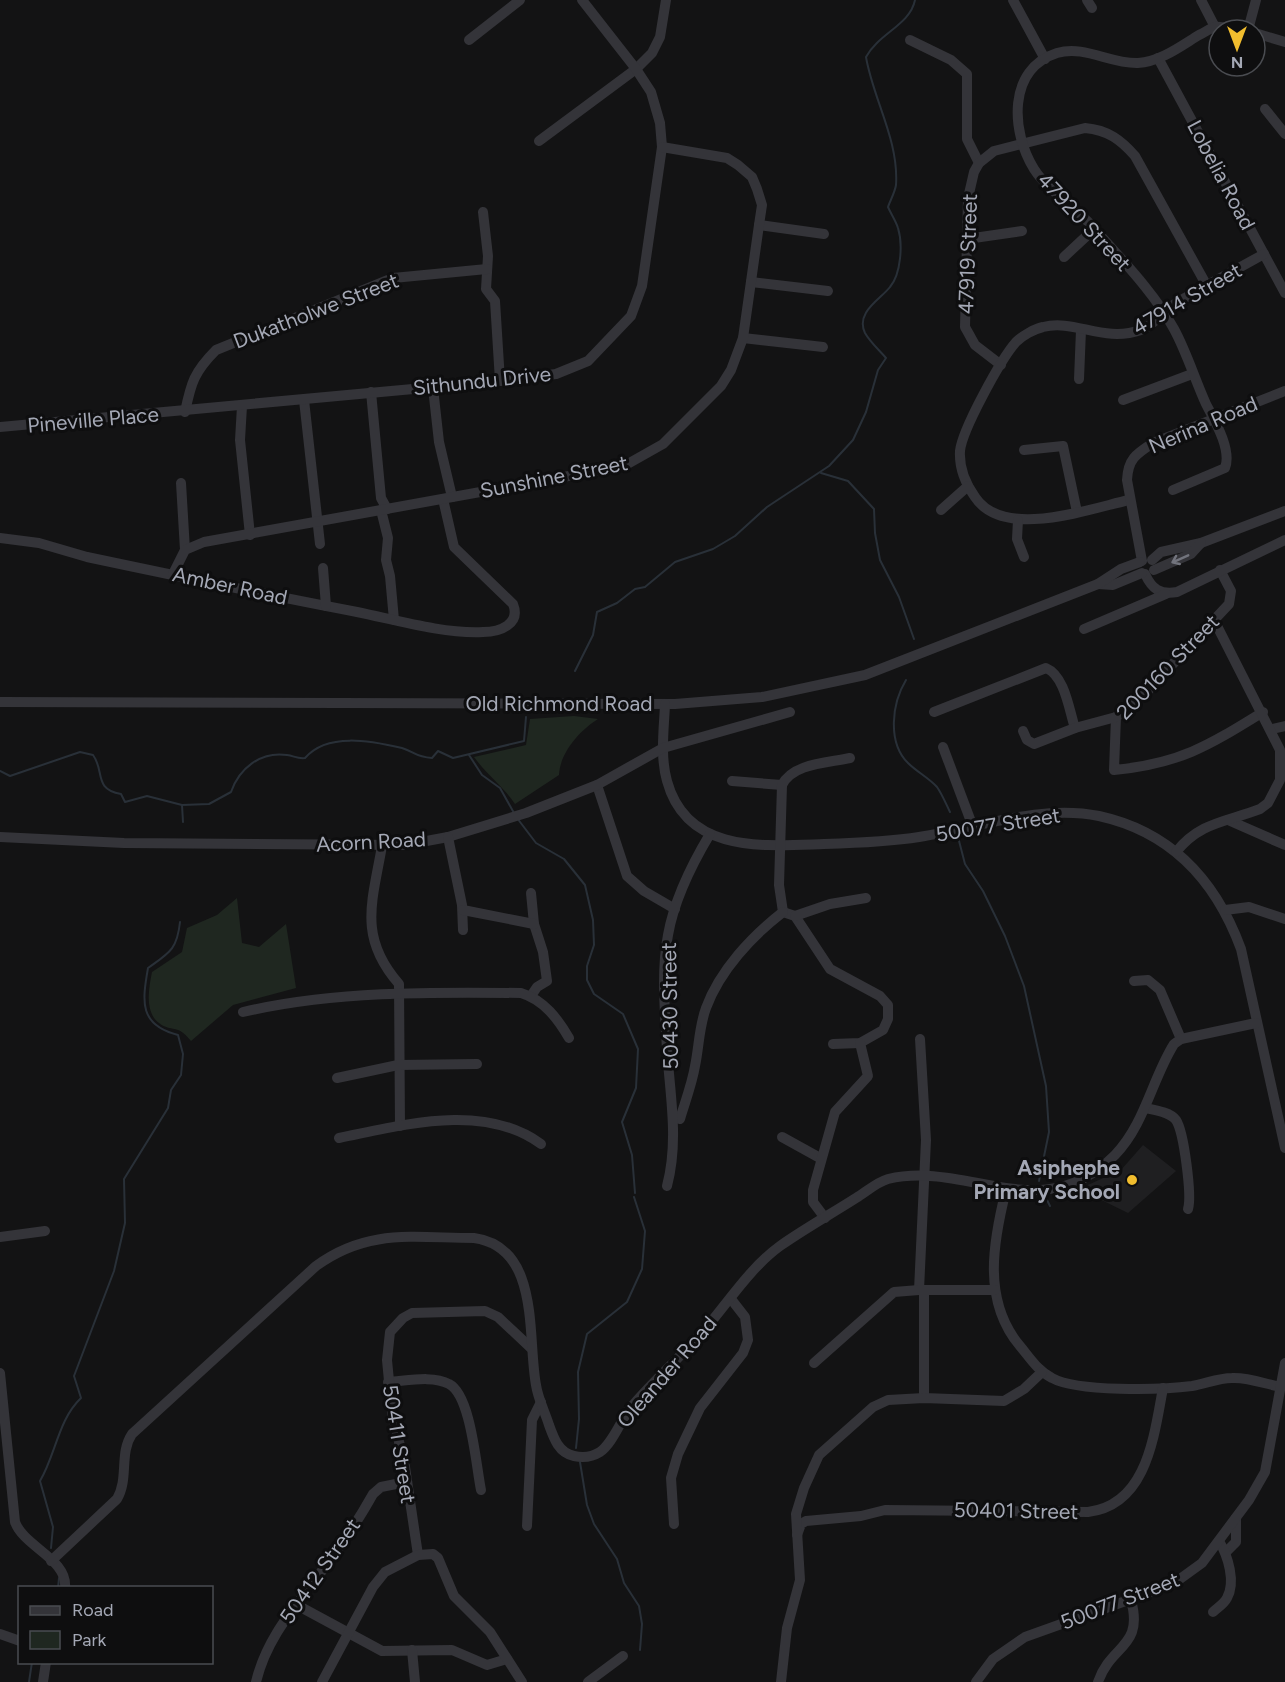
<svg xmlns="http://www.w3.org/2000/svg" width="1285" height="1682" font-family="Figtree,sans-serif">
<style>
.built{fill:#1f1f21}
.green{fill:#1f2720}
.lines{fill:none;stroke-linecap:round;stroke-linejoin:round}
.stream{stroke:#293038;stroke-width:2}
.minor{stroke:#343439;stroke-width:10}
.oneway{stroke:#72747d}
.poi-dot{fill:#f1bd2e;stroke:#0e0e0f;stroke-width:2}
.labels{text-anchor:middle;stroke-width:6;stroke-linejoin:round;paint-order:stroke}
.street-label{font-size:21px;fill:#a4a8b5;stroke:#0e0e0f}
.poi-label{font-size:21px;font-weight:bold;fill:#a4a8b5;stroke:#0e0e0f;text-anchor:end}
</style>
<rect width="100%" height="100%" fill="#131314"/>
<!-- built -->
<path class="built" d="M1143 1145 1176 1171 1128 1213 1079 1189 1121 1170Z"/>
<!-- green -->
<g class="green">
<path d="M574 716 598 719C579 731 560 753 559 775L515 804C503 786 487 775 474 757L526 745 530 719Z"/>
<path d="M237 898 242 943 259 947 286 924 296 988 233 1005 191 1041C177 1023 172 1033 159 1023 144 1012 149 987 152 972L182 952 187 928 217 915Z"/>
</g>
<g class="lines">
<!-- stream -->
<g class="stream">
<path d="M821 473 848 481 874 509 875 533 880 560 899 597 914 639"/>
<path d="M575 671 593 635 597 612 617 603 635 589 645 587 675 562 713 549 735 536 767 507 829 466 853 440 866 412 878 370 886 358C880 351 870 342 865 333 855 312 881 299 890 287 901 274 903 244 898 228 896 221 891 214 888 207 890 201 895 192 896 185 899 140 873 99 866 57 879 33 910 25 915 0"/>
<path d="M906 680C892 703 887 742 908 763 917 772 929 778 937 787 942 794 946 804 950 812"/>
<path d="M469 755 482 775 500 788 514 813"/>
<path d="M0 771 10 776 80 752 93 755C105 771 93 789 121 794L125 802 147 796 182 805 209 804 231 792C239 769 260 751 287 755 294 756 298 759 305 758 327 732 371 741 402 748 415 752 415 757 432 758L438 751 453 758 524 741 526 717"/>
<path d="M182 805 183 822"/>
<path d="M517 818 536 843 564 859 585 885 593 920 594 945 587 966V980L594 994 623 1014 638 1049 636 1088 622 1122 632 1155 635 1193"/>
<path d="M958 837 965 864 983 891 1005 936 1024 986 1046 1086 1049 1132 1039 1181"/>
<path d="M1045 1196 1050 1206"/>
<path d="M576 1448 579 1419 578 1372 587 1334 627 1302 642 1269 645 1231 634 1197"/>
<path d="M580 1462 587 1505 594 1524 617 1559 624 1583 639 1606 642 1624 640 1650"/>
<path d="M51 1548 53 1527 40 1481C56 1454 58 1420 81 1398L74 1376 114 1271 125 1223 124 1179 168 1108 171 1090 181 1075 183 1054 178 1035C139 1025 142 1002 148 968 169 953 177 950 180 922"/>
<path d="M58 1588 59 1578"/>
<path d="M29 1682 32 1662"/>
</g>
<!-- minor -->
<g class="minor">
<path d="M1013 0 1045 59"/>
<path d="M1087 0 1092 8"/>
<path d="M1201 0 1215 27"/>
<path d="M1248 30 1256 0"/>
<path d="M1255 33 1285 42"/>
<path d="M469 40 520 0"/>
<path d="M910 40 951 60 967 74V139L979 163"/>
<path d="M1158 58 1285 293"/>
<path d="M1265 109 1285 134"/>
<path d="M539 141 636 69 652 53 660 37 666 0"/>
<path d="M483 212 488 256 486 289 495 301 500 381"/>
<path d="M759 225 824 234"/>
<path d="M967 239 1022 231"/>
<path d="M1064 257 1094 229"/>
<path d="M751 282 828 291"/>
<path d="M743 338 823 347"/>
<path d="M1001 365 975 345 965 327 968 198 974 172 979 163 994 151 1085 128C1108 130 1121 140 1135 156L1207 286"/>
<path d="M1079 379 1081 330"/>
<path d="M433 388 439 442 452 497"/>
<path d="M371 392 381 498 387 509"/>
<path d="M304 400 320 544"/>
<path d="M1123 400 1192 374"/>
<path d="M242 406 240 440 250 535"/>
<path d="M185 412C191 383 194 372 216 350L393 278 487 269"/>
<path d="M0 427 500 381 556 374 588 361 631 316 642 286 662 147 660 123 651 92 636 69 582 0"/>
<path d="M1024 450 1063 446 1077 512"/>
<path d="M181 483 185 550"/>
<path d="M1173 490 1225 468C1232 450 1215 421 1206 404 1195 380 1187 353 1174 329 1154 292 1120 258 1092 226 1074 206 1049 192 1034 169 1011 132 1007 69 1057 53 1085 45 1110 64 1138 63 1160 62 1181 46 1199 35 1204 33 1210 28 1215 27 1222 26 1231 29 1238 30"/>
<path d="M1129 500C1089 509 1003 540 975 497 965 483 959 468 960 451 962 430 1001 359 1016 342 1022 336 1034 329 1043 327 1075 319 1103 343 1141 330 1155 325 1161 312 1173 305 1203 287 1234 271 1264 254"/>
<path d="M381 510 388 538 386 560 390 576 394 620"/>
<path d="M941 510 968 486"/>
<path d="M1018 520 1017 539 1024 557"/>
<path d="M0 538 39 543 87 557C177 576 267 595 357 612 396 620 444 634 483 632 500 632 521 624 513 604L454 547 443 499"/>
<path d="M1152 560 1161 552 1201 543 1285 511"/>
<path d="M1142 561 1127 480C1128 459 1136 454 1153 443L1285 391"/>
<path d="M323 568 326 606"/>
<path d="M1154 570 1191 554 1201 543"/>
<path d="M1220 570 1231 591 1229 604 1140 699 1116 717 1114 770C1179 764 1208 746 1263 712"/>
<path d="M173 574 185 550 204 542 624 466 663 444 721 386 731 370 743 338 759 225 762 205 757 189 752 177 738 165 727 158 662 147"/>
<path d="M1145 574C1152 589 1160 595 1177 592L1285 540"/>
<path d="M1098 584 1113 585 1142 573"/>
<path d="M1084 629 1166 594"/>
<path d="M0 702 675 704 762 697 865 675 1098 584 1121 569 1140 562"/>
<path d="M665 704C664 729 660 756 667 781 687 854 764 846 824 844 856 843 888 842 919 837 977 828 1040 804 1099 816 1172 832 1216 881 1241 949L1285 1148"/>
<path d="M934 712 1046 668C1065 676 1069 710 1075 728"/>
<path d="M1272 729 1285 726"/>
<path d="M1023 731 1027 740 1034 744 1075 728 1116 717"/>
<path d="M943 747 973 827"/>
<path d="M732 781 782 785"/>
<path d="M597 785 627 876 644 891 675 909"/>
<path d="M1228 820 1285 845"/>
<path d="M0 837 124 843 405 845 448 837 526 813 597 785 663 748 790 712"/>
<path d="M448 837 462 905 463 930"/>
<path d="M382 846C372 903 358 937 399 984L400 1126"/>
<path d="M1176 852C1200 822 1226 822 1260 809L1268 803 1280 780V750L1214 620"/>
<path d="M531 893 534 924 543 952 547 981 537 987 531 996"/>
<path d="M463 910 534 924"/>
<path d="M1225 910 1249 907 1285 919"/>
<path d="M783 912 795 916 830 969 880 996 888 1005V1019L883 1030 860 1043 833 1044"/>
<path d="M783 912 779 885 782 785C793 763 828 763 850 758"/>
<path d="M795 916 830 904 866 898"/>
<path d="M1134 981 1148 980 1160 990 1181 1039"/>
<path d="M243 1012C333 991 429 992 521 993 544 1000 558 1019 569 1038"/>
<path d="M337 1078 398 1065 477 1064"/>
<path d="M1145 1108C1154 1110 1170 1112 1176 1120 1184 1132 1192 1196 1188 1209"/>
<path d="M674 1117 680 1119C685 1102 692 1084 695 1066 699 1047 699 1027 706 1008 720 970 752 936 783 912"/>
<path d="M782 1137 820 1158"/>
<path d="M339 1138C404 1125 483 1102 541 1144"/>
<path d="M667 1186C679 1140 670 1096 667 1049 665 1013 661 971 668 935 674 901 692 864 710 834"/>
<path d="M1006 1190C993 1242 982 1301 1020 1346 1030 1358 1038 1371 1052 1378 1077 1392 1161 1390 1192 1386 1205 1384 1218 1378 1232 1378 1248 1377 1265 1384 1281 1387"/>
<path d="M825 1218 813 1202V1190L835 1112 868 1076 860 1043"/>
<path d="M0 1237 45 1231"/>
<path d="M919 1290 926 1140 920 1039"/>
<path d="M924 1290V1398"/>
<path d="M814 1363 894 1292 919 1290H995"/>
<path d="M0 1373 15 1522C24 1547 68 1559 65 1588"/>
<path d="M388 1382C406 1381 433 1375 449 1384 471 1395 476 1466 481 1490"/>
<path d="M674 1524 671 1478 678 1454 700 1408 743 1353 748 1340 745 1317 731 1299"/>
<path d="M527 1526 532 1420 541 1402"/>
<path d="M797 1535 801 1524 806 1521 861 1516 885 1510 1088 1512C1147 1505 1154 1436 1163 1388"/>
<path d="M1226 1552 1236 1542V1518"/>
<path d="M418 1555 405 1467 392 1412 387 1360 390 1332 403 1318 412 1313 485 1311 498 1317 531 1348"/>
<path d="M51 1561 117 1499C129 1479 119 1453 132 1434L316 1266C368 1228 414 1238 474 1238 541 1247 527 1337 536 1385 538 1399 545 1412 549 1425 554 1439 559 1453 574 1456 583 1458 592 1457 600 1452 614 1442 621 1418 633 1405 656 1378 683 1355 706 1328 729 1301 751 1267 780 1246 804 1229 831 1214 856 1198 866 1192 877 1182 888 1179 968 1160 1041 1229 1115 1155 1145 1124 1152 1079 1174 1044L1181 1039 1256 1023"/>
<path d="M295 1604 382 1651 452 1650 487 1665 507 1659"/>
<path d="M1213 1612C1217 1608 1224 1604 1227 1598 1236 1582 1228 1556 1219 1541"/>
<path d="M0 1634 20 1641"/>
<path d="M412 1650 415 1682"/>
<path d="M43 1682 46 1662"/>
<path d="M256 1682C267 1636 297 1605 324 1568 342 1545 359 1519 373 1494L381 1487 406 1482"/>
<path d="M322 1682 373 1587 385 1572 418 1555 433 1554 438 1558 454 1596 490 1632 522 1682"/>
<path d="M588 1682 623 1656"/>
<path d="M781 1682 787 1628 800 1580 796 1514 804 1488 819 1455 873 1407 888 1400 924 1398 1004 1401 1024 1389 1042 1372"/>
<path d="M976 1682 993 1659 1025 1637 1173 1584 1202 1563 1249 1500 1265 1472 1285 1363"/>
<path d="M1098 1682C1111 1644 1144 1648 1131 1600"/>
</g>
</g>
<!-- one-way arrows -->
<defs><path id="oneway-shaft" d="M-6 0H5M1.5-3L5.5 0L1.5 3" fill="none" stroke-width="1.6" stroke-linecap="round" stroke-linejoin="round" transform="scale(1.5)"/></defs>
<use class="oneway" href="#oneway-shaft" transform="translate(1180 559) rotate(156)"/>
<!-- markers -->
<circle class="poi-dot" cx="1132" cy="1180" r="6"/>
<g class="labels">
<!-- street labels -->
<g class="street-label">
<text transform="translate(1221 175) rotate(62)" y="7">Lobelia Road</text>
<text transform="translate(1084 222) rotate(47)" y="7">47920 Street</text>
<text transform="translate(968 254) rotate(-88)" y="7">47919 Street</text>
<text transform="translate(1187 299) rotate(-30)" y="7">47914 Street</text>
<text transform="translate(316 311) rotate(-21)" y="7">Dukatholwe Street</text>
<text transform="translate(482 381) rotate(-6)" y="7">Sithundu Drive</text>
<text transform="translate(93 420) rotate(-5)" y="7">Pineville Place</text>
<text transform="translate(1203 425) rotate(-23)" y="7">Nerina Road</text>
<text transform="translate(554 477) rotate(-11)" y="7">Sunshine Street</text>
<text transform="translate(230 586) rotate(12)" y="7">Amber Road</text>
<text transform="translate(1168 667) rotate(-46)" y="7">200160 Street</text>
<text x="559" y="711">Old Richmond Road</text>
<text transform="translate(998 825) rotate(-9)" y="7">50077 Street</text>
<text transform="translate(371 842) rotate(-3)" y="7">Acorn Road</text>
<text transform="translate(670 1006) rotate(-91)" y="7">50430 Street</text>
<text transform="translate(667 1372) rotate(-49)" y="7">Oleander Road</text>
<text transform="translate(399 1444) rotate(81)" y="7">50411 Street</text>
<text transform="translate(1016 1511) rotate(1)" y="7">50401 Street</text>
<text transform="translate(320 1571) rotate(-55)" y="7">50412 Street</text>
<text transform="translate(1120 1601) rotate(-21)" y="7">50077 Street</text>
</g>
<!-- poi labels -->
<g class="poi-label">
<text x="1120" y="1175">Asiphephe<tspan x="1120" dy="24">Primary School</tspan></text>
</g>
</g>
<!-- legend -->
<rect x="18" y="1586" width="195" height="78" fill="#0e0e0f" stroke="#4a4c51" stroke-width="1.5"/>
<rect x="30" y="1606" width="30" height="9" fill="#343439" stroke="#4a4c51" stroke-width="1.5"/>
<text x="72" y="1616" font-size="18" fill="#a4a8b5">Road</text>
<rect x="30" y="1631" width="30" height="18" fill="#1f2720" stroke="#4a4c51" stroke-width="1.5"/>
<text x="72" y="1646" font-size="18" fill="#a4a8b5">Park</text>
<!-- north arrow -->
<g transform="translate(1237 48) rotate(180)"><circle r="28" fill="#0e0e0f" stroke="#4a4c51" stroke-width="1.5"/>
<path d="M0-4.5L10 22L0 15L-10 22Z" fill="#f1bd2e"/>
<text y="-9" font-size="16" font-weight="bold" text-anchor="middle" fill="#a4a8b5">N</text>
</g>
</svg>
